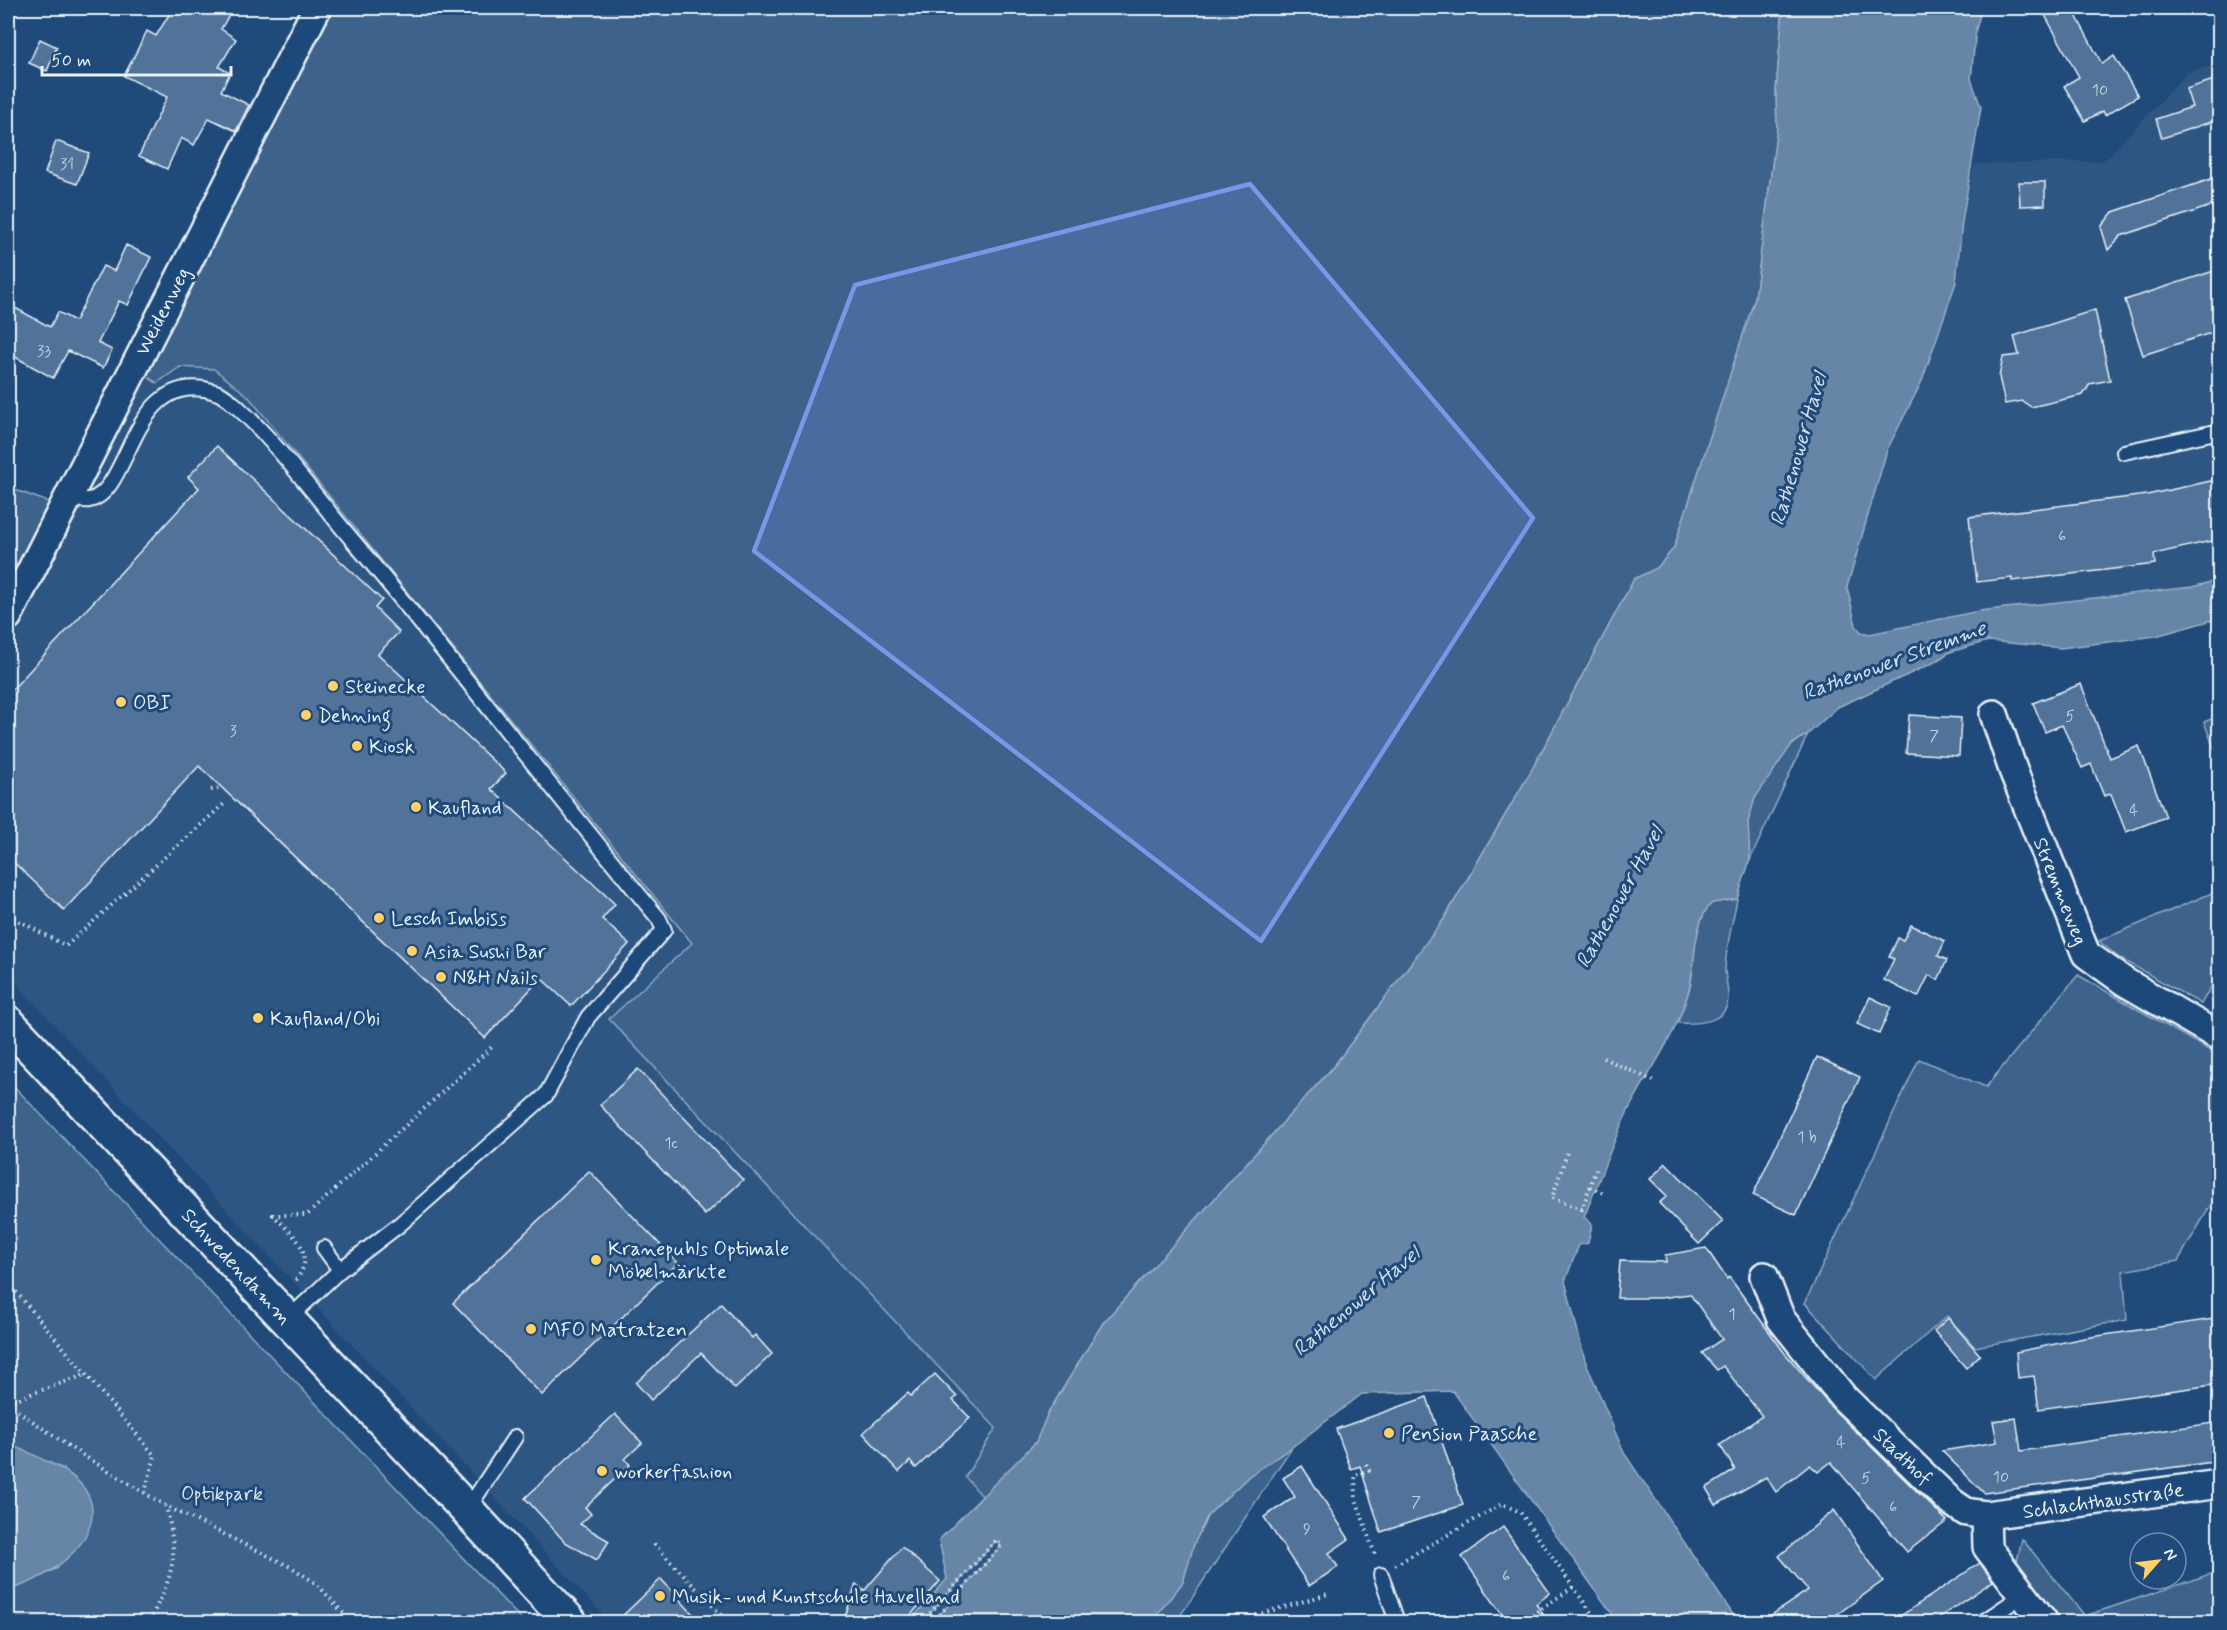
<svg xmlns="http://www.w3.org/2000/svg" width="2227" height="1630" font-family="Mynerve,sans-serif">
<style>
.built{fill:#2e5683}
.green{fill:#3c628c;stroke:#92aac2;stroke-width:1.5}
.water{fill:#6685a7;stroke:#9ab0c7;stroke-width:1.5}
.building{fill:#517399;stroke:#e8f1f8;stroke-width:1.5}
.lines{fill:none;stroke-linecap:round;stroke-linejoin:round}
.lane-casing{stroke:#e8f1f8;stroke-width:18}
.street-casing{stroke:#e8f1f8;stroke-width:32}
.secondary-casing{stroke:#e8f1f8;stroke-width:38}
.path{stroke:#e8f1f8;stroke-width:4;stroke-dasharray:1.5 4.5;stroke-linecap:butt}
.lane{stroke:#1f4a7a;stroke-width:14}
.street{stroke:#1f4a7a;stroke-width:27}
.secondary{stroke:#1f4a7a;stroke-width:33}
.marked{fill:#7897e6;fill-opacity:0.2;stroke:#7897e6;stroke-width:4.5;stroke-linejoin:round}
.poi-dot{fill:#ffd166;stroke:#1f4a7a;stroke-width:2}
.labels{text-anchor:middle;stroke-width:6;stroke-linejoin:round;paint-order:stroke}
.number-label{font-size:16px;fill:#c2d2e0}
.street-label{font-size:20px;fill:#e8f1f8;stroke:#1f4a7a}
.poi-label{font-size:20px;fill:#e8f1f8;stroke:#1f4a7a;text-anchor:start}
.park-label{font-size:20px;fill:#d7e3ed;stroke:#1f4a7a}
.water-label{font-size:21px;font-style:italic;fill:#d4e1ec;stroke:#1f4a7a}
</style>
<rect width="100%" height="100%" fill="#1f4a7a"/>
<filter id="ink" filterUnits="userSpaceOnUse"><feTurbulence type="fractalNoise" baseFrequency=".0167" numOctaves="2"/><feDisplacementMap in="SourceGraphic" scale="12" xChannelSelector="R" yChannelSelector="G"/><feConvolveMatrix kernelMatrix="1 2 1 2 8 2 1 2 1" color-interpolation-filters="sRGB"/></filter>
<g filter="url(#ink)">
<!-- built -->
<g class="built">
<path d="M2219 63V580L2192 587 1929 621 1870 634 1861 632 1852 618 1847 587 1887 450 1922 381 1962 222 1974 164 2104 161 2188 72Z"/>
<path d="M180 367 214 369 248 396 692 943 610 1019 996 1428 965 1477 983 1497 939 1540 947 1579 909 1622H610L8 975V637L143 374 157 383Z"/>
<path d="M996 1540 1002 1545 933 1622H922Z"/>
</g>
<!-- green -->
<g class="green">
<path d="M327 8H1783L1776 91 1777 127 1755 298 1674 548 1657 568 1634 579 1530 773 1444 919 1334 1066 1103 1323 1048 1413 1036 1442 983 1497 965 1477 996 1428 609 1019 692 943 248 396 214 369 180 367 157 383 143 374Z"/>
<path d="M10 488 51 503 8 587V493Z"/>
<path d="M2219 716V761L2204 722Z"/>
<path d="M1808 734 1750 860C1748 848 1745 834 1748 822 1753 790 1780 749 1808 734Z"/>
<path d="M2219 890V973L2201 1004 2118 957 2099 941Z"/>
<path d="M1737 899C1733 921 1726 946 1725 968 1725 978 1728 987 1728 996 1729 1024 1696 1024 1677 1023 1682 1010 1688 996 1691 983 1694 961 1695 917 1712 903Z"/>
<path d="M2078 975 2219 1056V1191L2178 1261 2123 1271 2127 1320 1975 1347 1947 1316 1876 1380 1805 1303 1919 1059 1986 1087Z"/>
<path d="M8 1080 524 1622H8V1590L58 1568 64 1469 8 1446Z"/>
<path d="M1292 1447 1176 1622H1151L1183 1582 1194 1544 1208 1515 1249 1476Z"/>
<path d="M2022 1539 2085 1616 2219 1571V1622H2056L2015 1570Z"/>
</g>
<!-- water -->
<g class="water">
<path d="M1783 8H1982L1976 29 1971 79 1981 107 1962 222 1956 282 1922 381 1887 450 1847 587 1856 626 1861 632 1870 634 1979 611 2192 587 2219 580 2220 618 2156 636 2061 648 1988 641 1950 652 1933 663 1838 707 1808 734 1792 744 1755 798 1748 822 1750 860 1737 899 1712 903C1694 918 1695 962 1690 985 1680 1031 1649 1070 1628 1111 1611 1145 1599 1182 1584 1217L1592 1224 1588 1243 1579 1245 1565 1281 1585 1360 1624 1453 1738 1622H1618L1453 1391 1362 1394 1292 1447 1249 1476 1208 1515 1194 1544 1183 1582 1151 1622H933L1001 1546 996 1541 922 1622H909L947 1579 939 1540 1036 1442 1048 1413 1103 1323 1334 1066 1444 919 1530 773 1634 579 1657 568 1674 548 1755 298 1777 127 1776 91Z"/>
<path d="M8 1446C20 1446 34 1456 46 1461 138 1501 75 1572 8 1590Z"/>
</g>
<!-- building -->
<g class="building">
<path d="M173 8H233L221 29 236 39 219 67 230 73 221 91 249 105 236 131 209 118 194 145 181 138 167 169 139 156 167 97 124 76 147 31 156 36Z"/>
<path d="M2041 8H2072L2102 64 2114 56 2138 96 2105 115 2103 111 2085 121 2064 86 2079 77Z"/>
<path d="M40 39 57 47 47 71 29 63Z"/>
<path d="M2220 78V119L2162 138 2156 119 2192 107 2186 89Z"/>
<path d="M56 141 89 153 77 184 45 173Z"/>
<path d="M2220 176V203L2121 236 2108 250 2101 227 2113 212Z"/>
<path d="M2019 182H2045V205L2020 206Z"/>
<path d="M126 245 151 257 128 305 119 301 98 343 112 350 103 368 68 351 53 378 8 353V304L50 327 58 312 75 321 103 266 114 271Z"/>
<path d="M2220 269V330L2143 355 2125 300Z"/>
<path d="M2095 310 2110 380 2090 384 2083 395 2031 407 2022 401 2005 404 1999 377 2003 357 2019 355 2014 336Z"/>
<path d="M217 446 382 600 375 608 399 632 378 654 506 773 491 789 615 904 602 919 629 944 571 1006 541 978 485 1038 199 766 64 910 8 857V694L199 488 188 477Z"/>
<path d="M2220 479V539L2154 554 2155 564 2012 581V578L1977 582 1969 517 2147 495Z"/>
<path d="M2081 684 2110 758 2139 746 2166 817 2126 832 2111 794 2104 796 2091 764 2082 768 2062 725 2045 732 2033 703Z"/>
<path d="M1909 715 1961 718 1959 756 1906 753Z"/>
<path d="M1911 925 1945 941 1938 956 1947 960 1938 980 1929 975 1918 997 1884 980 1894 959 1889 957 1898 938 1903 940Z"/>
<path d="M1870 997 1891 1007 1879 1034 1857 1024Z"/>
<path d="M1817 1057 1860 1077 1796 1215 1753 1195Z"/>
<path d="M638 1069 743 1180 705 1215 600 1105Z"/>
<path d="M1666 1163 1723 1221 1699 1244 1659 1203 1667 1196 1650 1179Z"/>
<path d="M589 1171 678 1263 542 1395 453 1303Z"/>
<path d="M1706 1248 1727 1279 1729 1277 1784 1352 1832 1408 1947 1521 1907 1552 1831 1462 1818 1472 1810 1465 1776 1492 1766 1477 1716 1505 1706 1488 1735 1470 1720 1445 1762 1416 1723 1366 1717 1370 1702 1353 1722 1339 1690 1294 1660 1298H1617L1620 1261 1666 1262 1665 1255Z"/>
<path d="M721 1304 752 1338 755 1335 772 1354 735 1389 701 1353 651 1400 636 1383Z"/>
<path d="M1948 1318 1980 1355 1966 1368 1934 1331Z"/>
<path d="M2220 1318V1384L2039 1409 2034 1376 2018 1378 2016 1352 2084 1338Z"/>
<path d="M935 1374 957 1397 953 1400 970 1418 916 1468 910 1461 899 1472 863 1433 908 1393 911 1396Z"/>
<path d="M1427 1397 1463 1505 1381 1532 1360 1466 1351 1469 1336 1429Z"/>
<path d="M615 1414 642 1443 625 1459 630 1465 585 1507 591 1514 580 1524 609 1541 597 1560 565 1542 525 1498Z"/>
<path d="M2016 1418 2021 1451 2220 1422V1461L1984 1493 1942 1451 1997 1442 1993 1421Z"/>
<path d="M1302 1466 1349 1539 1329 1553 1338 1567 1309 1586 1264 1517 1295 1497 1283 1478Z"/>
<path d="M1834 1510 1883 1581 1825 1623H1760L1808 1590 1779 1556Z"/>
<path d="M1503 1527 1550 1593 1536 1604 1549 1623H1508L1462 1557Z"/>
<path d="M902 1547 940 1581 904 1623H843L856 1584 864 1591Z"/>
<path d="M1980 1563 1993 1581 1931 1623H1890Z"/>
<path d="M661 1579 701 1623H615Z"/>
</g>
<g class="lines">
<!-- lane casing -->
<g class="lane-casing">
<g id="lane">
<path d="M2124 452 2220 431"/>
<path d="M67 496C73 498 83 501 89 500 130 493 130 377 204 389 213 391 221 393 228 399 272 435 316 498 354 542 458 666 555 794 659 919L664 930 588 1017 546 1095 399 1225 340 1270 288 1319"/>
<path d="M324 1248 340 1270"/>
<path d="M467 1510 515 1437"/>
<path d="M1381 1575 1397 1622"/>
<path d="M1983 1622 2023 1595"/>
</g>
</g>
<!-- street casing -->
<g class="street-casing">
<g id="street">
<path d="M8 616 317 8"/>
<path d="M1994 714 2013 770 2086 954 2125 982 2220 1037"/>
<path d="M1764 1276 1781 1319 1844 1398 1950 1501 1966 1512 1986 1515 2220 1484"/>
<path d="M1986 1515 1987 1547 2044 1622"/>
</g>
</g>
<!-- secondary casing -->
<g class="secondary-casing">
<path id="secondary" d="M8 1023 467 1510 570 1622"/>
</g>
<!-- path -->
<g class="path">
<path d="M211 790 222 788"/>
<path d="M8 915 66 946 224 804"/>
<path d="M1603 1058 1654 1081"/>
<path d="M1567 1153 1552 1198 1582 1209 1597 1166"/>
<path d="M1590 1187 1603 1193"/>
<path d="M8 1276 12 1287 155 1456 145 1492"/>
<path d="M296 1280C318 1251 292 1235 273 1215H307L493 1046"/>
<path d="M8 1402 85 1375"/>
<path d="M8 1404 71 1448 166 1506 293 1568 318 1585 351 1622"/>
<path d="M1366 1464 1369 1470 1355 1475 1356 1499 1376 1558"/>
<path d="M654 1544 728 1622"/>
<path d="M1395 1565 1502 1504 1520 1512 1598 1622"/>
<path d="M152 1622V1616C175 1571 178 1556 166 1506"/>
<path d="M922 1622 996 1540 1002 1545 933 1622"/>
<path d="M1233 1622 1328 1594"/>
<path d="M1522 1622 1573 1587"/>
</g>
<!-- lane -->
<use href="#lane" class="lane"/>
<!-- street -->
<use href="#street" class="street"/>
<!-- secondary -->
<use href="#secondary" class="secondary"/>
</g>
</g>
<!-- marked area -->
<path class="marked" d="M1250 184 1533 518 1261 941 754 551 855 285Z"/>
<!-- markers -->
<g class="poi-dot">
<circle cx="333" cy="686" r="6"/>
<circle cx="121" cy="702" r="6"/>
<circle cx="306" cy="715" r="6"/>
<circle cx="357" cy="746" r="6"/>
<circle cx="416" cy="807" r="6"/>
<circle cx="379" cy="918" r="6"/>
<circle cx="412" cy="951" r="6"/>
<circle cx="441" cy="977" r="6"/>
<circle cx="258" cy="1018" r="6"/>
<circle cx="596" cy="1260" r="6"/>
<circle cx="531" cy="1329" r="6"/>
<circle cx="1389" cy="1433" r="6"/>
<circle cx="602" cy="1471" r="6"/>
<circle cx="660" cy="1596" r="6"/>
</g>
<g class="labels">
<!-- number labels -->
<g class="number-label">
<text x="2100" y="95">10</text>
<text x="67" y="169">31</text>
<text x="44" y="356">33</text>
<text x="2062" y="541">6</text>
<text x="2070" y="721">5</text>
<text x="233" y="736">3</text>
<text x="1934" y="741">7</text>
<text x="2134" y="815">4</text>
<text x="1807" y="1142">1 b</text>
<text x="671" y="1148">1c</text>
<text x="1732" y="1319">1</text>
<text x="1841" y="1447">4</text>
<text x="2001" y="1482">10</text>
<text x="1866" y="1483">5</text>
<text x="1416" y="1507">7</text>
<text x="1893" y="1512">6</text>
<text x="1307" y="1534">9</text>
<text x="1506" y="1581">6</text>
</g>
<!-- street labels -->
<g class="street-label">
<text transform="translate(162 311) rotate(-63)" y="7">Weidenweg</text>
<text transform="translate(2061 891) rotate(68)" y="7">Stremmeweg</text>
<text transform="translate(237 1266) rotate(47)" y="7">Schwedendamm</text>
<text transform="translate(1903 1456) rotate(44)" y="7">Stadthof</text>
<text transform="translate(2103 1500) rotate(-8)" y="7">Schlachthausstraße</text>
</g>
<!-- poi labels -->
<g class="poi-label">
<text x="345" y="693">Steinecke</text>
<text x="133" y="709">OBI</text>
<text x="318" y="722">Dehning</text>
<text x="369" y="753">Kiosk</text>
<text x="428" y="814">Kaufland</text>
<text x="391" y="925">Lesch Imbiss</text>
<text x="424" y="958">Asia Sushi Bar</text>
<text x="453" y="984">N&amp;H Nails</text>
<text x="270" y="1025">Kaufland/Obi</text>
<text x="608" y="1255">Kranepuhls Optimale<tspan x="608" dy="23">Möbelmärkte</tspan></text>
<text x="543" y="1336">MFO Matratzen</text>
<text x="1401" y="1440">Pension Paasche</text>
<text x="614" y="1478">workerfashion</text>
<text x="672" y="1603">Musik- und Kunstschule Havelland</text>
</g>
<!-- park labels -->
<g class="park-label">
<text x="222" y="1500">Optikpark</text>
</g>
<!-- water labels -->
<g class="water-label">
<text transform="translate(1798 449) rotate(-74)" y="7">Rathenower Havel</text>
<text transform="translate(1894 660) rotate(-20)" y="7">Rathenower Stremme</text>
<text transform="translate(1619 897) rotate(-61)" y="7">Rathenower Havel</text>
<text transform="translate(1356 1301) rotate(-40)" y="7">Rathenower Havel</text>
</g>
</g>
<!-- margin -->
<rect width="2227" height="1630" fill="none" stroke="#1f4a7a" stroke-width="30"/>
<rect x="15" y="15" width="2197" height="1600" fill="none" stroke="#e8f1f8" stroke-width="2" filter="url(#ink)"/>
<!-- north arrow -->
<g transform="translate(2158 1561) rotate(62)"><circle r="28" fill="#1f4a7a" stroke="#6f8dac" stroke-width="1.5"/>
<path d="M0-4.5L10 22L0 15L-10 22Z" fill="#ffd166"/>
<text y="-9" font-size="16" font-weight="bold" text-anchor="middle" fill="#e8f1f8">N</text>
</g>
<!-- scale -->
<path d="M42 66v9h189v-9" fill="none" stroke="#e8f1f8" stroke-width="3"/>
<text x="51" y="66" font-size="18" fill="#e8f1f8" stroke="#1f4a7a" stroke-width="4.5" paint-order="stroke">50 m</text>
</svg>
